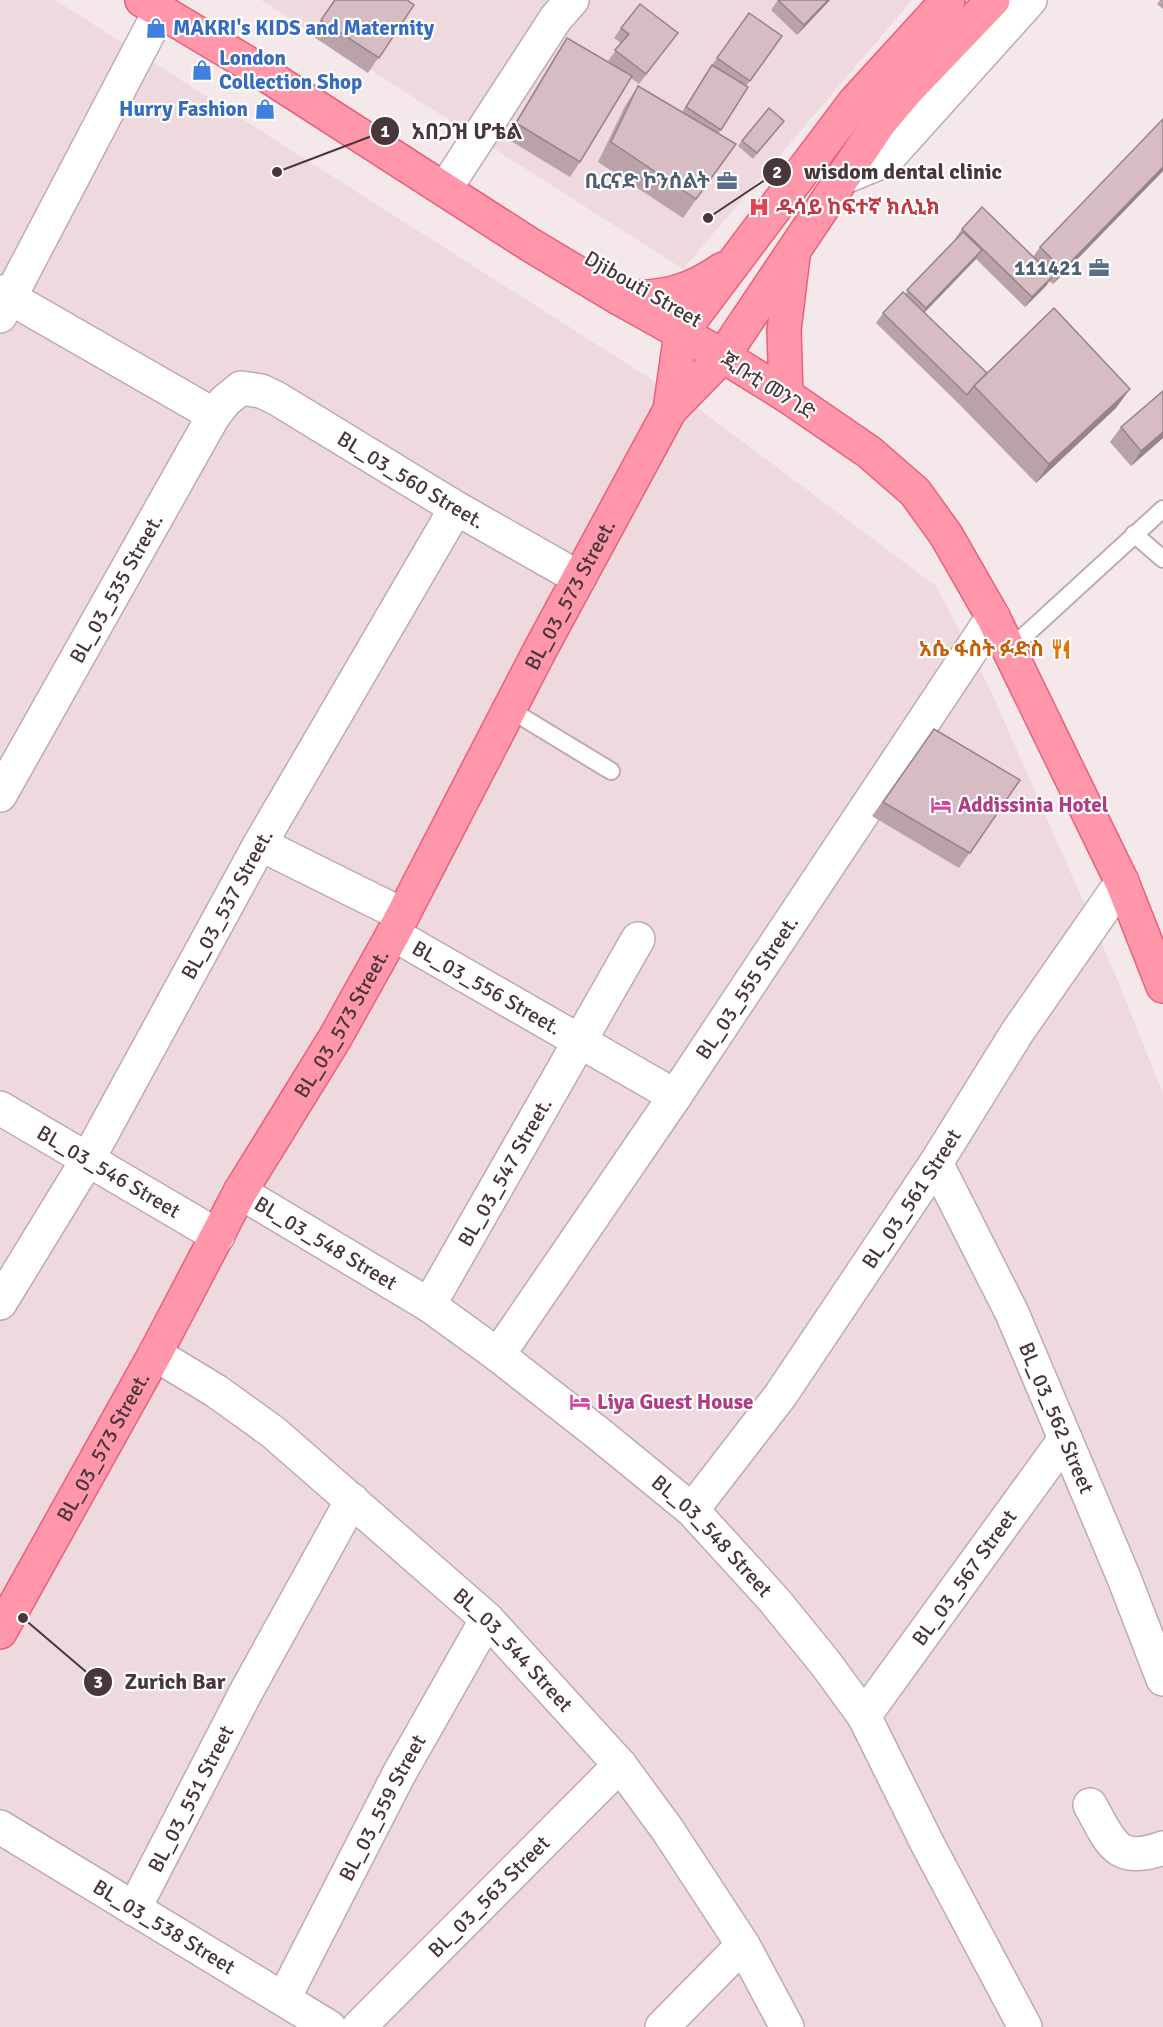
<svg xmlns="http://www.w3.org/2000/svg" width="1163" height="2027" font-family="Signika,'Noto Sans Ethiopic',sans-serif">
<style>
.residential{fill:#edd9de}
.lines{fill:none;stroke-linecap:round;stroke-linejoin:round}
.service-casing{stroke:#c1aaaf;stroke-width:20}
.minor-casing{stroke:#c1aaaf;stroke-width:36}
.primary-casing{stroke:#ea607c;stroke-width:36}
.service{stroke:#fff;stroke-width:16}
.minor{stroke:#fff;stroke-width:33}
.primary{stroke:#ff96aa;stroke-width:33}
.wall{fill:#b9a2a9}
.shaded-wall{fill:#968489}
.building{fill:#d7bcc4;stroke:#968489;stroke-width:1.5}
.labels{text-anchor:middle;stroke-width:4.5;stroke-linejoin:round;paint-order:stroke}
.shop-label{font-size:21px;font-weight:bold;fill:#366cbe;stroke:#fff;text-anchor:start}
.service-label{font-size:21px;font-weight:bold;fill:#4e5e75;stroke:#fff;text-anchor:end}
.health-label{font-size:21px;font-weight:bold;fill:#be3a42;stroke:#fff;text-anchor:start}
.street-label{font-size:21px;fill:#48363b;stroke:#fff}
.food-label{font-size:21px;font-weight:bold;fill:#c56008;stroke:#fff;text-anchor:end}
.hotel-label{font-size:21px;font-weight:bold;fill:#b23c85;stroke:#fff;text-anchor:start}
.leader{fill:none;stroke:#48363b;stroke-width:2}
.callout-dot{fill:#48363b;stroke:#fff;stroke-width:2}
.mark-label{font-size:18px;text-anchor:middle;font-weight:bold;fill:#fff}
.callout-label{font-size:22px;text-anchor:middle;font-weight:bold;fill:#48363b;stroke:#fff;stroke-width:4.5;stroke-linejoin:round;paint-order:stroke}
</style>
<rect width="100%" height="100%" fill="#f5e8ea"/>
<!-- residential -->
<g class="residential">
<path d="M0 0H55L703 412 936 586 990 689 1113 969 1163 1094V2027H0Z"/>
<path d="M261 0H912L683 269Z"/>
</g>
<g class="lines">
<!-- service casing -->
<g class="service-casing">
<g id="service">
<path d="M1134 534 1163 559"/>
<path d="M1022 638 1163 509"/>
<path d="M509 709 611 771"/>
</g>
</g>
<!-- minor casing -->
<g class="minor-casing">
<g id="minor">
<path d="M842 178 886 160 1030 0"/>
<path d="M445 189 556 18 572 0"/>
<path d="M0 292 214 415"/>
<path d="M0 316 160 11"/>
<path id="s1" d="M0 795 214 415 225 401 241 388 261 391 276 398 456 508 579 578"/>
<path d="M260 844 403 915"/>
<path id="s2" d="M393 934 675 1096"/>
<path id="s3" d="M0 1108 218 1236"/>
<path id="s4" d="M936 1163 1012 1313 1124 1578 1163 1679"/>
<path id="s5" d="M240 1192 429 1305 498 1355 599 1434 692 1510 774 1600 826 1664 864 1716 928 1845 1025 2027"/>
<path id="s6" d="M0 1303 88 1159 260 844 456 508"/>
<path id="s7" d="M429 1305 638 939"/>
<path id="s8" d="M155 1354 216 1391 273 1432 487 1619 620 1765 667 1829 743 1945 787 2027"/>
<path id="s9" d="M498 1355 675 1096 993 617"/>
<path id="s10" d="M692 1510 780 1396 936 1163 1018 1031 1122 882"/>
<path id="s11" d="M864 1716 1065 1439"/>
<path d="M1090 1805C1111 1842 1115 1865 1163 1848"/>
<path id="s12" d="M0 1827 329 2027"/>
<path id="s13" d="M134 1909 246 1692 352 1500"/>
<path id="s14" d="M284 1998 399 1774 487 1619"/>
<path id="s15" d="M359 2027 620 1765"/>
<path d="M662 2027 743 1945"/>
</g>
</g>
<!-- primary casing -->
<g class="primary-casing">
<g id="primary">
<path d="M142 0 254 67 529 244 619 298 723 356 786 395 869 452 915 492 946 535 993 617 1122 882 1163 986"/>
<path d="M619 298C661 298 688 294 723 269"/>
<path d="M786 395 784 330 793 256"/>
<path d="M670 410 681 333 854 103 948 0"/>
<path id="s16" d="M0 1632 155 1354 240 1192 335 1038 393 934 540 650 670 410 723 356 880 122 907 90 993 0"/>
</g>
</g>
<!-- service -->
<use href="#service" class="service"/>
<!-- minor -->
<use href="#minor" class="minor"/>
<!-- primary -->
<use href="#primary" class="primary"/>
</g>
<!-- wall -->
<g class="wall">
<path d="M334 0 414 5 368 73 311 35Z"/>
<path d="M778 0H830L797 35 771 10Z"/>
<path d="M1160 0H1163V9L1157 4Z"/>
<path d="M749 13 782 36 746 86 748 87 718 134 736 144 683 218 598 162 625 106 638 86 682 112 705 75Z"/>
<path d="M621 28 678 33 639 84 631 78 580 162 570 177 506 138 557 53 567 38 620 69 608 61 621 43 614 38Z"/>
<path d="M1163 119V171L1053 284 1049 281 1046 286 1025 307 976 259 924 313 987 373 1116 408 1036 483 960 405 876 323 883 313 905 294 956 240 955 239 962 229 1033 257 1040 247Z"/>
<path d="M780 126 753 159 738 146 742 141Z"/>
<path d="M1121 427 1163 438 1131 466 1110 442Z"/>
<path d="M934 729 1020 780 959 868 872 816Z"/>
</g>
<!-- shaded-wall -->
<g class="shaded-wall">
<path d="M828 0H830L797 35 804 25Z"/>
<path d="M1163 167V171L1053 284 1063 270Z"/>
<path d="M982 250 975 260 919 318 926 308Z"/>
<path d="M1053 276 1046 286 1025 307 1032 297Z"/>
<path d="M1130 389 1116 408 1036 483 1049 464Z"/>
<path d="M1163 432V438L1131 466 1141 451Z"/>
</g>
<!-- building -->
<g class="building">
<path d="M335 0H407L414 5 379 58 321 20Z"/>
<path d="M778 0H828L804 25Z"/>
<path d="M640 4 678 33 646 74 615 50 629 34 621 28Z"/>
<path d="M749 13 782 36 750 81 717 58Z"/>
<path d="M567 38 632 76 580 162 516 123Z"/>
<path d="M712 65 748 87 721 130 686 107Z"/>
<path d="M638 86 736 144 696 199 611 142Z"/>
<path d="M769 108 784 121 757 153 742 141Z"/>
<path d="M1163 119V167L1063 270 1040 247Z"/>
<path d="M982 207 1053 276 1032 297 962 229Z"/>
<path d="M963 232 982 250 926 308 907 290Z"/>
<path d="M903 292 987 373 974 386 967 395 883 313Z"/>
<path d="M1054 308 1130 389 1049 464 974 386Z"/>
<path d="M1163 391V432L1141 451 1121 427Z"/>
<path d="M934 729 1020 780 970 853 883 802Z"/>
</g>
<!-- icons -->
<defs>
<g id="shop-bare" transform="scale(1.62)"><path d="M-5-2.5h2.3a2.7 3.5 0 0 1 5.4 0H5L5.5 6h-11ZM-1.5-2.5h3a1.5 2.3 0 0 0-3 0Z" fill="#3f7fe0" stroke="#fff" stroke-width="2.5" paint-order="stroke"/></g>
<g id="office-bare" transform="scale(1.62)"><path d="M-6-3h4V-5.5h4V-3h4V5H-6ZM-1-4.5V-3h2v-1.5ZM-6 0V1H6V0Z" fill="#5c6f8a" stroke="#fff" stroke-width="2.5" paint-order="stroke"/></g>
<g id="hospital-bare" transform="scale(1.62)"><path d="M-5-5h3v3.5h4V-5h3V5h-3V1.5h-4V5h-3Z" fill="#e0444e" stroke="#fff" stroke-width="2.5" paint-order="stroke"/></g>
<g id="restaurant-bare" transform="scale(1.62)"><path d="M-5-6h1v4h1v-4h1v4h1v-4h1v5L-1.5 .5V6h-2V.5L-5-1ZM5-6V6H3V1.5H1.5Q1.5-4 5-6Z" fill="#e8710a" stroke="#fff" stroke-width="2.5" paint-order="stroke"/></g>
<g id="hotel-bare" transform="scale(1.62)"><path d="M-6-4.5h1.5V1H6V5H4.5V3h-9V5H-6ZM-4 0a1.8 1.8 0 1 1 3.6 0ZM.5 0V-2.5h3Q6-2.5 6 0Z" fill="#d1479c" stroke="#fff" stroke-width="2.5" paint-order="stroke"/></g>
</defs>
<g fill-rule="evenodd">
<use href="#shop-bare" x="156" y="28"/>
<use href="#shop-bare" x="202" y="70"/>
<use href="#shop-bare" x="265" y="109"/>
<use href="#office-bare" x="727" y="181"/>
<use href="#hospital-bare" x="759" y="207"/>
<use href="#office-bare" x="1099" y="268"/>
<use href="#restaurant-bare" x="1061" y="649"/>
<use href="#hotel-bare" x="941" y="805"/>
<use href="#hotel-bare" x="580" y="1402"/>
</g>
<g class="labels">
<!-- shop labels -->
<g class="shop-label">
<text x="173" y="35">MAKRI's KIDS and Maternity</text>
<text x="219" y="65">London<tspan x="219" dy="24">Collection Shop</tspan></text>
<text x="248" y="116" text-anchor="end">Hurry Fashion</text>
</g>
<!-- service labels -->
<g class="service-label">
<text x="710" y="188">ቢርናድ ኮንሰልት</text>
<text x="1082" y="275">111421</text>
</g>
<!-- health labels -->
<g class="health-label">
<text x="776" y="214">ዱሳይ ከፍተኛ ክሊኒክ</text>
</g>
<!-- street labels -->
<g class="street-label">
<text transform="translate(643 289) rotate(30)" y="7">Djibouti Street</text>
<text transform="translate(768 386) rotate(32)" y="7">ጂቡቲ መንገድ</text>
<text dy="7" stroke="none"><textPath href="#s1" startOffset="669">BL_03_560 Street.</textPath></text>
<text dy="7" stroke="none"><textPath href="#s1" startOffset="237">BL_03_535 Street.</textPath></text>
<text dy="7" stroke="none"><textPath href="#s16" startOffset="1184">BL_03_573 Street.</textPath></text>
<text dy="7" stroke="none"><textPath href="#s6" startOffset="459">BL_03_537 Street.</textPath></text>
<text dy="7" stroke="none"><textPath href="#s9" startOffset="444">BL_03_555 Street.</textPath></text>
<text dy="7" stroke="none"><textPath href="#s2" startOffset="108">BL_03_556 Street.</textPath></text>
<text dy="7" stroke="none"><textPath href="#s16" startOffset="698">BL_03_573 Street.</textPath></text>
<text dy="7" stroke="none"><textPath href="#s3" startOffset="126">BL_03_546 Street</textPath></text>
<text dy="7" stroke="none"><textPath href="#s7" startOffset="153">BL_03_547 Street.</textPath></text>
<text dy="7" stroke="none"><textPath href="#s10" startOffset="381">BL_03_561 Street</textPath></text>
<text dy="7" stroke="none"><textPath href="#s5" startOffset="100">BL_03_548 Street</textPath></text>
<text dy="7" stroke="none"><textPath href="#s4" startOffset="282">BL_03_562 Street</textPath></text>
<text dy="7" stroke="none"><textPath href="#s16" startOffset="212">BL_03_573 Street.</textPath></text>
<text dy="7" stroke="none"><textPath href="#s5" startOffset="586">BL_03_548 Street</textPath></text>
<text dy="7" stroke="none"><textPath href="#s11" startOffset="171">BL_03_567 Street</textPath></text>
<text dy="7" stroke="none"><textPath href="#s8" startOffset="466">BL_03_544 Street</textPath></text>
<text dy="7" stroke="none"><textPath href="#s13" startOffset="124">BL_03_551 Street</textPath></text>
<text dy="7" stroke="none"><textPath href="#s14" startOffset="214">BL_03_559 Street</textPath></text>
<text dy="7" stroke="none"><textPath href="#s15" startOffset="184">BL_03_563 Street</textPath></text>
<text dy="7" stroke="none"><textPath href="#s12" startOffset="192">BL_03_538 Street</textPath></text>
</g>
<!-- food labels -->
<g class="food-label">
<text x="1044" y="656">አሴ ፋስት ፉድስ</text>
</g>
<!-- hotel labels -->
<g class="hotel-label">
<text x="958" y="812">Addissinia Hotel</text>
<text x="597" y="1409">Liya Guest House</text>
</g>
</g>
<!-- callouts -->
<path class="leader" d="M277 172L385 131M708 218L777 172M23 1618L98 1682"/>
<g class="callout-dot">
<circle cx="277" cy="172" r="6"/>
<circle cx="708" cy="218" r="6"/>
<circle cx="23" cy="1618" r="6"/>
<circle cx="385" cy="131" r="15"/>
<circle cx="777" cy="172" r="15"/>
<circle cx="98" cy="1682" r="15"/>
</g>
<g class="mark-label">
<text x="385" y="137">1</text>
<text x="777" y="178">2</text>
<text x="98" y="1688">3</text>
</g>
<g class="callout-label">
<text x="467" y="139">አበጋዝ ሆቴል</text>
<text x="903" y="179">wisdom dental clinic</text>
<text x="175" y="1689">Zurich Bar</text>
</g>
</svg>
